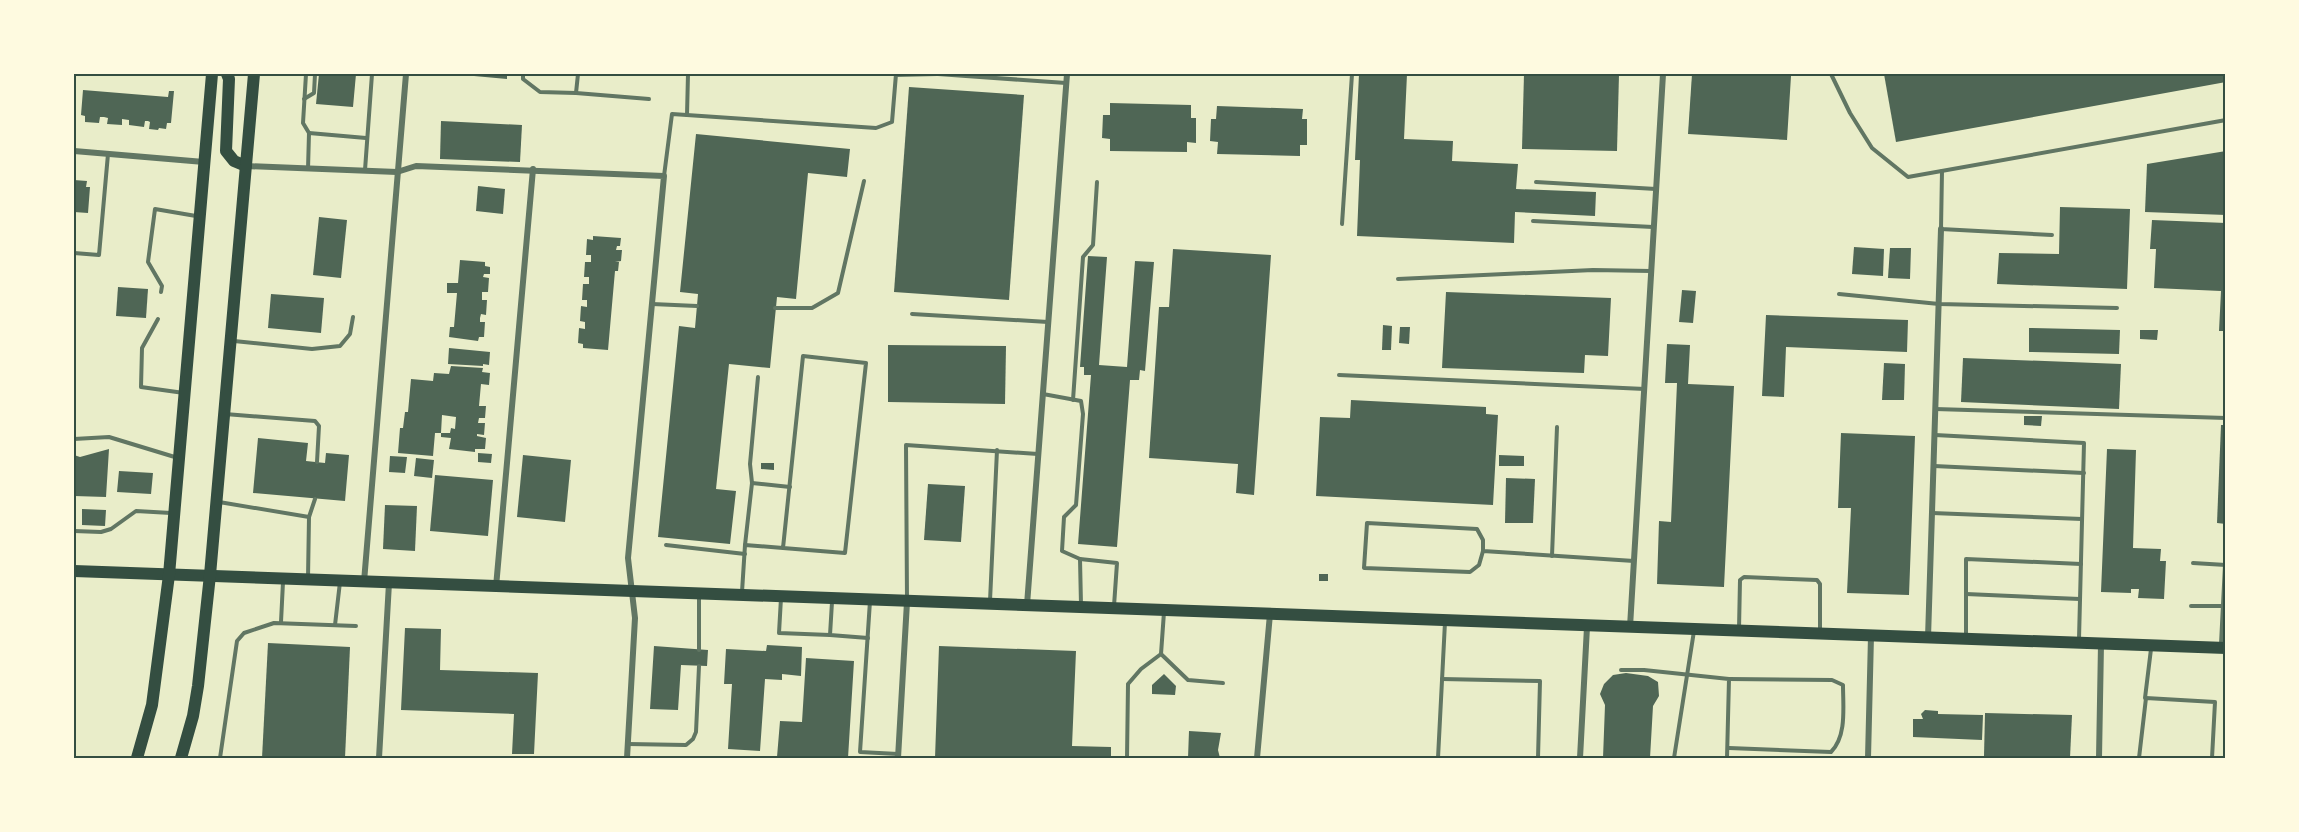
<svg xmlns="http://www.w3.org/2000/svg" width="2299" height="832" font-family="'Fira Sans Condensed',sans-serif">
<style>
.building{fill:#4f6655}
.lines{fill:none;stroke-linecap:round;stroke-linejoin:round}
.service{stroke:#617663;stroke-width:4}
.minor{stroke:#617663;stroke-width:6}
.primary{stroke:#344e41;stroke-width:12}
.neatline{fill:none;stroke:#344e41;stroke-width:2}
</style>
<rect width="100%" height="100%" fill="#e9edc9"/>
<!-- building -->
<g class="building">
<path d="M319 74H356L353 107 316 104Z"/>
<path d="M463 74H507V79L463 75Z"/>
<path d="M1359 74H1407L1404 139 1453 141 1452 161 1518 164 1516 189 1596 192 1595 216 1515 212 1514 243 1357 236 1360 160H1355Z"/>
<path d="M1524 74H1619L1617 151 1522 149Z"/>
<path d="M1692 74 1791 76 1787 140 1688 134Z"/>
<path d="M1884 74H2226V82L1896 142Z"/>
<path d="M909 87 1024 95 1009 300 894 292Z"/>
<path d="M83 90 168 97 169 91H174L171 123H167L166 129 159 128 158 130 149 129 150 122 148 121H145L144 127 129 125V120L122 119V125L107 124 108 118 104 117H100L99 123 85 122V116L81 115Z"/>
<path d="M1110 103 1191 105V118H1196V143L1187 142V152L1110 151V139L1102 138 1103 115H1110Z"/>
<path d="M1217 106 1303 109 1302 119H1307V145H1300V156L1217 154 1218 142 1210 141 1211 119H1216Z"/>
<path d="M441 121 522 125 520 162 440 159Z"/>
<path d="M696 134 850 149 847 177 808 173 796 299 777 297 770 368 729 364 716 489 736 491 730 544 658 537 679 326 695 328 698 294 680 292Z"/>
<path d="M2226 151V215L2145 212 2147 164Z"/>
<path d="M74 180 87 181 86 187H90L88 213 74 212Z"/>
<path d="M478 186 505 189 503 214 476 211Z"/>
<path d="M2060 207 2130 209 2127 289 1997 284 1999 253 2059 254Z"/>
<path d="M319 217 347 220 341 278 313 275Z"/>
<path d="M2152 220 2226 223V331H2219L2221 291 2154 288 2156 249H2150Z"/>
<path d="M593 236 621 238 620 246H617L616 250H622L621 261 615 262H619L618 271H615L608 350 583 348V344L578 343 579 328 585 329V322L580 321 581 306 587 307V300H582L583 284H589V277H584L585 262H591V255H586L587 239 593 240Z"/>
<path d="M1854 247 1884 249 1883 276 1852 274Z"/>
<path d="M1890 248H1911L1910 279 1888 278Z"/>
<path d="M1173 249 1271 255 1254 495 1236 493 1238 464 1149 458 1159 307H1169Z"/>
<path d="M1088 256 1107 257 1099 365 1127 367 1135 261 1154 262 1145 371 1140 370 1139 380H1130L1117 547 1078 544 1091 375H1084V367H1080Z"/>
<path d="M460 260 485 262V266L490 267V274H484L483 277 489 278 488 292H482V300H487L486 315 481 314 480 318V322H485L484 337H479L478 341 449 337 450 327H454L457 293H447V283H458Z"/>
<path d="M118 287 148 289 146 318 116 316Z"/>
<path d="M1682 290 1696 291 1693 323 1679 322Z"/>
<path d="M1446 292 1611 298 1608 356 1585 355 1584 373 1442 368Z"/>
<path d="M271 294 324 298 321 333 268 328Z"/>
<path d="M1766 315 1908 320 1907 352 1786 347 1784 397 1762 396Z"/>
<path d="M1383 325 1392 326 1391 350H1382Z"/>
<path d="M1400 327H1410L1409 344 1399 343Z"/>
<path d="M2029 328 2120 330 2119 354 2029 352Z"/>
<path d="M2140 330H2158L2157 340 2140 339Z"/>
<path d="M1667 344 1690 345 1688 384 1734 386 1724 587 1657 584 1659 521 1671 522 1677 383H1665Z"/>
<path d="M888 345 1006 346 1005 404 888 402Z"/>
<path d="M449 348 490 352 489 365 483 364V366L448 364Z"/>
<path d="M1963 358 2121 364 2119 409 1961 402Z"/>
<path d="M1884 363 1905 364 1904 400H1882Z"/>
<path d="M451 366 483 368 482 372 490 373 489 385 481 384 479 406H486L485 418H479L478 423H485L484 435 477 434V436L486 438 485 449H475V452L449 449 451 438 441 437V433H450L451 428 455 429 456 417 442 415 441 433H435L433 456 398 453 400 428H403L405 412H408L411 379 433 381 434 373 449 374Z"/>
<path d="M1351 400 1486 407V414L1498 415 1493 505 1316 496 1320 417 1350 418Z"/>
<path d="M2024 416H2042L2041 426 2024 425Z"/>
<path d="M2221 425H2226V524L2217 523Z"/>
<path d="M1841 433 1915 436 1909 595 1847 593 1851 508H1838Z"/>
<path d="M258 438 308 443 306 461 325 463 326 453 349 455 345 501 253 493Z"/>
<path d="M109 449 106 497 74 496V455L80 457Z"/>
<path d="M2107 449 2136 450 2133 548 2161 549 2160 561H2166L2164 599 2138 598 2139 589H2131V593L2101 592Z"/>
<path d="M478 453 492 454 491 463 478 462Z"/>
<path d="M523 455 571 460 565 522 517 517Z"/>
<path d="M1499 455 1524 456V466H1499Z"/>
<path d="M390 456 407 457 405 473 389 472Z"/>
<path d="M416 458 434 460 432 478 414 476Z"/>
<path d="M761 463H774V470L761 469Z"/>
<path d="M119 471 153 473 151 494 117 492Z"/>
<path d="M435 475 493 480 488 536 430 531Z"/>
<path d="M1506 478 1535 479 1533 523H1505Z"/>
<path d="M928 484 965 486 961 542 924 540Z"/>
<path d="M385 505 417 506 415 551 383 549Z"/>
<path d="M82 509 106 510 105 526 82 525Z"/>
<rect x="1319" y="574" width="9" height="7"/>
<path d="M405 628 441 629 440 670 538 673 534 754H512L514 714 401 710Z"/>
<path d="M268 643 350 647 345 758H262Z"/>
<path d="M767 645 802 647 801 676 782 674V680L765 679 760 751 728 749 732 684H724L726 649 766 651Z"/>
<path d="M654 646 708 650 707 666 681 665 678 710 650 709Z"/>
<path d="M939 646 1076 651 1072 746 1111 747V758H935Z"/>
<path d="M806 658 854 661 848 758 777 757 780 721 802 722Z"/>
<path d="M1626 673 1648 676 1658 682 1659 696 1653 706 1650 758H1603L1605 705 1600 694 1604 684 1613 675Z"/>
<path d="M1164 674 1176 686 1175 695 1152 694V685Z"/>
<path d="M1925 710 1938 711V714L1983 715 1982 740 1913 737V719H1923L1921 714Z"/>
<path d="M1985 713 2072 715 2070 758 1984 756Z"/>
<path d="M1189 731 1221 733 1218 750 1220 758H1188Z"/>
<rect x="1911" y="756" width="23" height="2"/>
</g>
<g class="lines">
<!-- service -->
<g class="service">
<path d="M306 74 303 123 309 133 308 169"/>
<path d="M523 74V79L540 92 576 93 578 74"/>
<path d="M938 74 1066 83"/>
<path d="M1831 74 1850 113 1872 148 1908 177 2226 120"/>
<path d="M896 75 937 74"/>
<path d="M576 93 649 99"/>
<path d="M304 99 314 93 315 74"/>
<path d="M687 115 688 74"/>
<path d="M309 133 366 138"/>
<path d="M365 170 372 74"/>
<path d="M1942 171 1941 229 2052 235"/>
<path d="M664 176 672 114 876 128 892 122 896 74"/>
<path d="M1536 182 1656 189"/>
<path d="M1533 221 1653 227"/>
<path d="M1342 224 1352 74"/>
<path d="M74 253 99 255 108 154"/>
<path d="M1398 279 1593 270 1651 271"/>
<path d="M161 292 162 286 148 262 155 209 196 216"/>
<path d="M1839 294 1939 304 2117 308"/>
<path d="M652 304 697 306"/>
<path d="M775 308H812L838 293 864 181"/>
<path d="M912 314 1048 322"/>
<path d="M158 319 142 348 141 387 184 393"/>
<path d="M234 341 312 349 340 346 350 334 353 317"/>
<path d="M1339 375 1645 389"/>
<path d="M1043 394 1081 401 1083 414 1076 505 1064 517 1062 551 1080 559 1081 605"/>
<path d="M1073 400 1083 257 1093 245 1097 182"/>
<path d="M1935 409 2226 418"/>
<path d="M225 414 315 421 319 426 317 462"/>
<path d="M1935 435 2084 443 2079 639"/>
<path d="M74 439 109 437 178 458"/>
<path d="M1934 466 2084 473"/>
<path d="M752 483 750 464 758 377"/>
<path d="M219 502 309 517 308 578"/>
<path d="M1932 513 2082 519"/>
<path d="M309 517 315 499"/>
<path d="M74 531 101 532 111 529 136 511 171 513"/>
<path d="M666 545 745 554"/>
<path d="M745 545 752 483 790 487"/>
<path d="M1483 551V540L1477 529 1367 523 1364 568 1470 572 1479 565 1483 551 1634 561"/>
<path d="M1552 556 1557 427"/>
<path d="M1080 559 1117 563 1114 606"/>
<path d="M2193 563 2226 565"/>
<path d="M742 592 745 545 783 548 803 356 866 363 845 553 783 548"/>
<path d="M1966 594 2080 599"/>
<path d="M781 598 779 633 830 635"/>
<path d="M907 600 906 445 1038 454"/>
<path d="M870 601 860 752 898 754"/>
<path d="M990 601 997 450"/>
<path d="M832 602 830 635 868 638"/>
<path d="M2191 606H2225"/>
<path d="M281 622 283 582"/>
<path d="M335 625 340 582"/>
<path d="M1739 629 1740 580 1744 577 1817 580 1820 584V631"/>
<path d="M1966 636V559L2081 564"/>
<path d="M2221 644 2225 565"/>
<path d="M699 650V596"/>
<path d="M1161 654 1188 680 1223 683"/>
<path d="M1621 670H1644L1729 679 1727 758"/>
<path d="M1442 679 1540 681 1538 758"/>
<path d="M1729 679 1832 680 1843 685C1843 707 1847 736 1831 752L1729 748"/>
<path d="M2145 698 2151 649"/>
<path d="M628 744 686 745 693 739 696 732 699 666"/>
<path d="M220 758 237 641 244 633 274 623 356 626"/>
<path d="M1127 758 1128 684 1141 669 1161 654 1164 612"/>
<path d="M1438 758 1445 622"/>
<path d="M1674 758 1694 631"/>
<path d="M2139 758 2146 698 2215 702 2212 758"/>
</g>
<!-- minor -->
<g class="minor">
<path d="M74 151 204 162"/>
<path d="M246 166 397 172 416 166 664 176 628 558 635 618 627 758"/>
<path d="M364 582 406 74"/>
<path d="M496 587 533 169"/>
<path d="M1027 605 1067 74"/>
<path d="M1630 627 1663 74"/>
<path d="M1928 638 1941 229"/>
<path d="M379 758 389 583"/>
<path d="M898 758 907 602"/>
<path d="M1257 758 1270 614"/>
<path d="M1580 758 1587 627"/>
<path d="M1868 758 1871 636"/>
<path d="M2099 758 2101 644"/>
</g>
<!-- primary -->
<g class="primary">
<path d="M227 74 229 79 226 151 234 161 246 166"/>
<path d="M74 571 2226 648"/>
<path d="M137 758 152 705 169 575 212 74"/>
<path d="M181 758 193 716 198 686 210 575 254 74"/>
</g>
</g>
<!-- border -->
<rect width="2299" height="832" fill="none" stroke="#fefae0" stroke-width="150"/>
<rect x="75" y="75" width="2149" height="682" class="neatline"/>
</svg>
